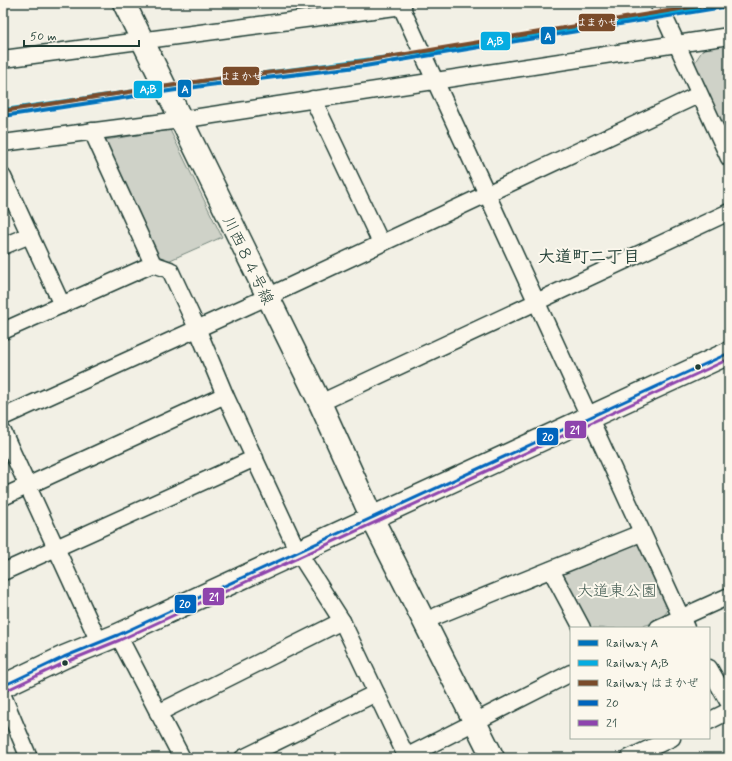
<svg xmlns="http://www.w3.org/2000/svg" width="732" height="761" font-family="Mynerve,'Klee One',sans-serif">
<style>
.green{fill:#cfd2c8;stroke:#77887e}
.lines{fill:none;stroke-linecap:round;stroke-linejoin:round}
.street-casing{stroke:#1f3d34;stroke-width:19}
.secondary-casing{stroke:#1f3d34;stroke-width:25}
.path{stroke:#1f3d34;stroke-width:2.5;stroke-dasharray:4 3;stroke-linecap:butt}
.street{stroke:#fbf7ec;stroke-width:16}
.secondary{stroke:#fbf7ec;stroke-width:22}
.bus-1-casing{stroke:#fbf7ec;stroke-width:6}
.bus-2-casing{stroke:#fbf7ec;stroke-width:6}
.bus-1{stroke:#0065bd;stroke-width:3}
.bus-2{stroke:#8e44ad;stroke-width:3}
.rail-1-casing{stroke:#fbf7ec;stroke-width:7}
.rail-2-casing{stroke:#fbf7ec;stroke-width:7}
.rail-3-casing{stroke:#fbf7ec;stroke-width:7}
.rail-1{stroke:#0072bc;stroke-width:4}
.rail-2{stroke:#05ace1;stroke-width:4}
.rail-3{stroke:#7a4b2a;stroke-width:4}
.bus-dot{fill:#1f3d34;stroke:#fbf7ec;stroke-width:1.5}
.labels{text-anchor:middle;stroke-width:4;stroke-linejoin:round;paint-order:stroke}
.street-label{font-size:16px;fill:#1f3d34;stroke:#fbf7ec}
.park-label{font-size:16px;fill:#425b52;stroke:#fbf7ec}
.neighbourhood-label{font-size:17px;font-weight:bold;fill:#1f3d34;stroke:#fbf7ec}
.line-badge{stroke:#fbf7ec;stroke-width:1.5}
.badge-label{font-size:11px;text-anchor:middle;font-weight:bold;fill:#fff}
</style>
<rect width="100%" height="100%" fill="#f2f0e5"/>
<filter id="ink" filterUnits="userSpaceOnUse"><feTurbulence type="fractalNoise" baseFrequency=".025" numOctaves="2"/><feDisplacementMap in="SourceGraphic" scale="8" xChannelSelector="R" yChannelSelector="G"/><feConvolveMatrix kernelMatrix="1 2 1 2 8 2 1 2 1" color-interpolation-filters="sRGB"/></filter>
<g filter="url(#ink)">
<!-- green -->
<g class="green">
<path d="M729 43V142L693 65 704 48Z"/>
<path d="M170 130 222 237 168 261 159 258 105 140Z"/>
<path d="M633 541 639 545 669 609C652 634 615 628 589 628L562 574 565 571Z"/>
</g>
<g class="lines">
<!-- street casing -->
<g class="street-casing">
<g id="street">
<path d="M402 3 404 13 686 628"/>
<path d="M658 3 729 158"/>
<path d="M3 59 403 6"/>
<path d="M313 99 381 243"/>
<path d="M92 131 153 264 170 270 197 328 225 395 298 552 342 621 407 758"/>
<path d="M3 143 180 120 729 36"/>
<path d="M3 177 62 305"/>
<path d="M3 246 30 235"/>
<path d="M3 331 153 264"/>
<path d="M320 403 729 212"/>
<path d="M3 417 267 297 698 95"/>
<path d="M3 432 99 642"/>
<path d="M3 497 225 395"/>
<path d="M551 570 582 628"/>
<path d="M3 572 255 458"/>
<path d="M424 621 641 533"/>
<path d="M658 628 729 596"/>
<path d="M118 635 182 758"/>
<path d="M709 668 729 703"/>
<path d="M3 696 29 758"/>
<path d="M158 713 342 621"/>
<path d="M709 721 729 711"/>
<path d="M243 758 376 693"/>
<path d="M404 758 571 673"/>
<path d="M629 758 672 738"/>
</g>
</g>
<!-- secondary casing -->
<g class="secondary-casing">
<g id="secondary">
<path d="M124 3 320 403 372 518 493 758"/>
<path d="M3 686 64 657 118 635 729 353"/>
</g>
</g>
<!-- path -->
<path class="path" d="M3 393 6 399"/>
<!-- street -->
<use href="#street" class="street"/>
<!-- secondary -->
<use href="#secondary" class="secondary"/>
<!-- bus-1 casing -->
<g class="bus-1-casing">
<path id="bus-1" d="M3 686 64 657 118 635 729 353"/>
</g>
<!-- bus-2 casing -->
<g class="bus-2-casing">
<path id="bus-2" d="M5 691 66 662 120 640 729 359"/>
</g>
<!-- bus-1 -->
<use href="#bus-1" class="bus-1"/>
<!-- bus-2 -->
<use href="#bus-2" class="bus-2"/>
<!-- rail-1 casing -->
<g class="rail-1-casing">
<path id="rail-1" d="M3 116 209 85 365 66 729 6"/>
</g>
<!-- rail-2 casing -->
<g class="rail-2-casing">
<path id="rail-2" d="M4 110 218 79 434 51 698 8"/>
</g>
<!-- rail-3 casing -->
<g class="rail-3-casing">
<path id="rail-3" d="M3 111 208 80 364 61 716 3"/>
</g>
<!-- rail-1 -->
<use href="#rail-1" class="rail-1"/>
<!-- rail-2 -->
<use href="#rail-2" class="rail-2"/>
<!-- rail-3 -->
<use href="#rail-3" class="rail-3"/>
</g>
</g>
<!-- markers -->
<g class="bus-dot">
<circle cx="698" cy="367" r="3.5"/>
<circle cx="65" cy="663" r="3.5"/>
</g>
<g class="labels">
<!-- street labels -->
<g class="street-label">
<text transform="translate(249 260) rotate(64)" y="6">川西８４号線</text>
</g>
<!-- park labels -->
<g class="park-label">
<text x="617" y="596">大道東公園</text>
</g>
<!-- neighbourhood labels -->
<g class="neighbourhood-label">
<text x="589" y="262">大道町二丁目</text>
</g>
</g>
<g class="line-badge">
<rect x="578" y="13" width="38" height="19" rx="4" fill="#7a4b2a"/>
<rect x="540" y="26" width="16" height="19" rx="4" fill="#0072bc"/>
<rect x="480" y="31" width="31" height="20" rx="4" fill="#05ace1"/>
<rect x="222" y="66" width="38" height="20" rx="4" fill="#7a4b2a"/>
<rect x="177" y="79" width="15" height="19" rx="4" fill="#0072bc"/>
<rect x="133" y="80" width="30" height="19" rx="4" fill="#05ace1"/>
<rect x="564" y="420" width="23" height="19" rx="4" fill="#8e44ad"/>
<rect x="536" y="427" width="23" height="19" rx="4" fill="#0065bd"/>
<rect x="202" y="587" width="23" height="19" rx="4" fill="#8e44ad"/>
<rect x="174" y="594" width="23" height="20" rx="4" fill="#0065bd"/>
</g>
<g class="badge-label">
<text x="597" y="26">はまかぜ</text>
<text x="548" y="40">A</text>
<text x="495" y="45">A;B</text>
<text x="241" y="80">はまかぜ</text>
<text x="185" y="93">A</text>
<text x="148" y="93">A;B</text>
<text x="575" y="434">21</text>
<text x="548" y="441">20</text>
<text x="214" y="601">21</text>
<text x="185" y="608">20</text>
</g>
<!-- margin -->
<rect width="732" height="761" fill="none" stroke="#fbf7ec" stroke-width="16"/>
<rect x="8" y="8" width="716" height="745" fill="none" stroke="#1f3d34" stroke-width="1.5" filter="url(#ink)"/>
<!-- legend -->
<rect x="570" y="627" width="140" height="112" fill="#fbf7ec" stroke="#a3ada2"/>
<rect x="578" y="640" width="20" height="6" fill="#0072bc" stroke="#a3ada2"/>
<text x="606" y="647" font-size="12" fill="#1f3d34">Railway A</text>
<rect x="578" y="660" width="20" height="6" fill="#05ace1" stroke="#a3ada2"/>
<text x="606" y="667" font-size="12" fill="#1f3d34">Railway A;B</text>
<rect x="578" y="680" width="20" height="6" fill="#7a4b2a" stroke="#a3ada2"/>
<text x="606" y="687" font-size="12" fill="#1f3d34">Railway はまかぜ</text>
<rect x="578" y="700" width="20" height="6" fill="#0065bd" stroke="#a3ada2"/>
<text x="606" y="707" font-size="12" fill="#1f3d34">20</text>
<rect x="578" y="720" width="20" height="6" fill="#8e44ad" stroke="#a3ada2"/>
<text x="606" y="727" font-size="12" fill="#1f3d34">21</text>
<!-- scale -->
<path d="M24 40v6h115v-6" fill="none" stroke="#1f3d34" stroke-width="2"/>
<text x="30" y="40" font-size="12" fill="#1f3d34" stroke="#fbf7ec" stroke-width="3" paint-order="stroke">50 m</text>
</svg>
